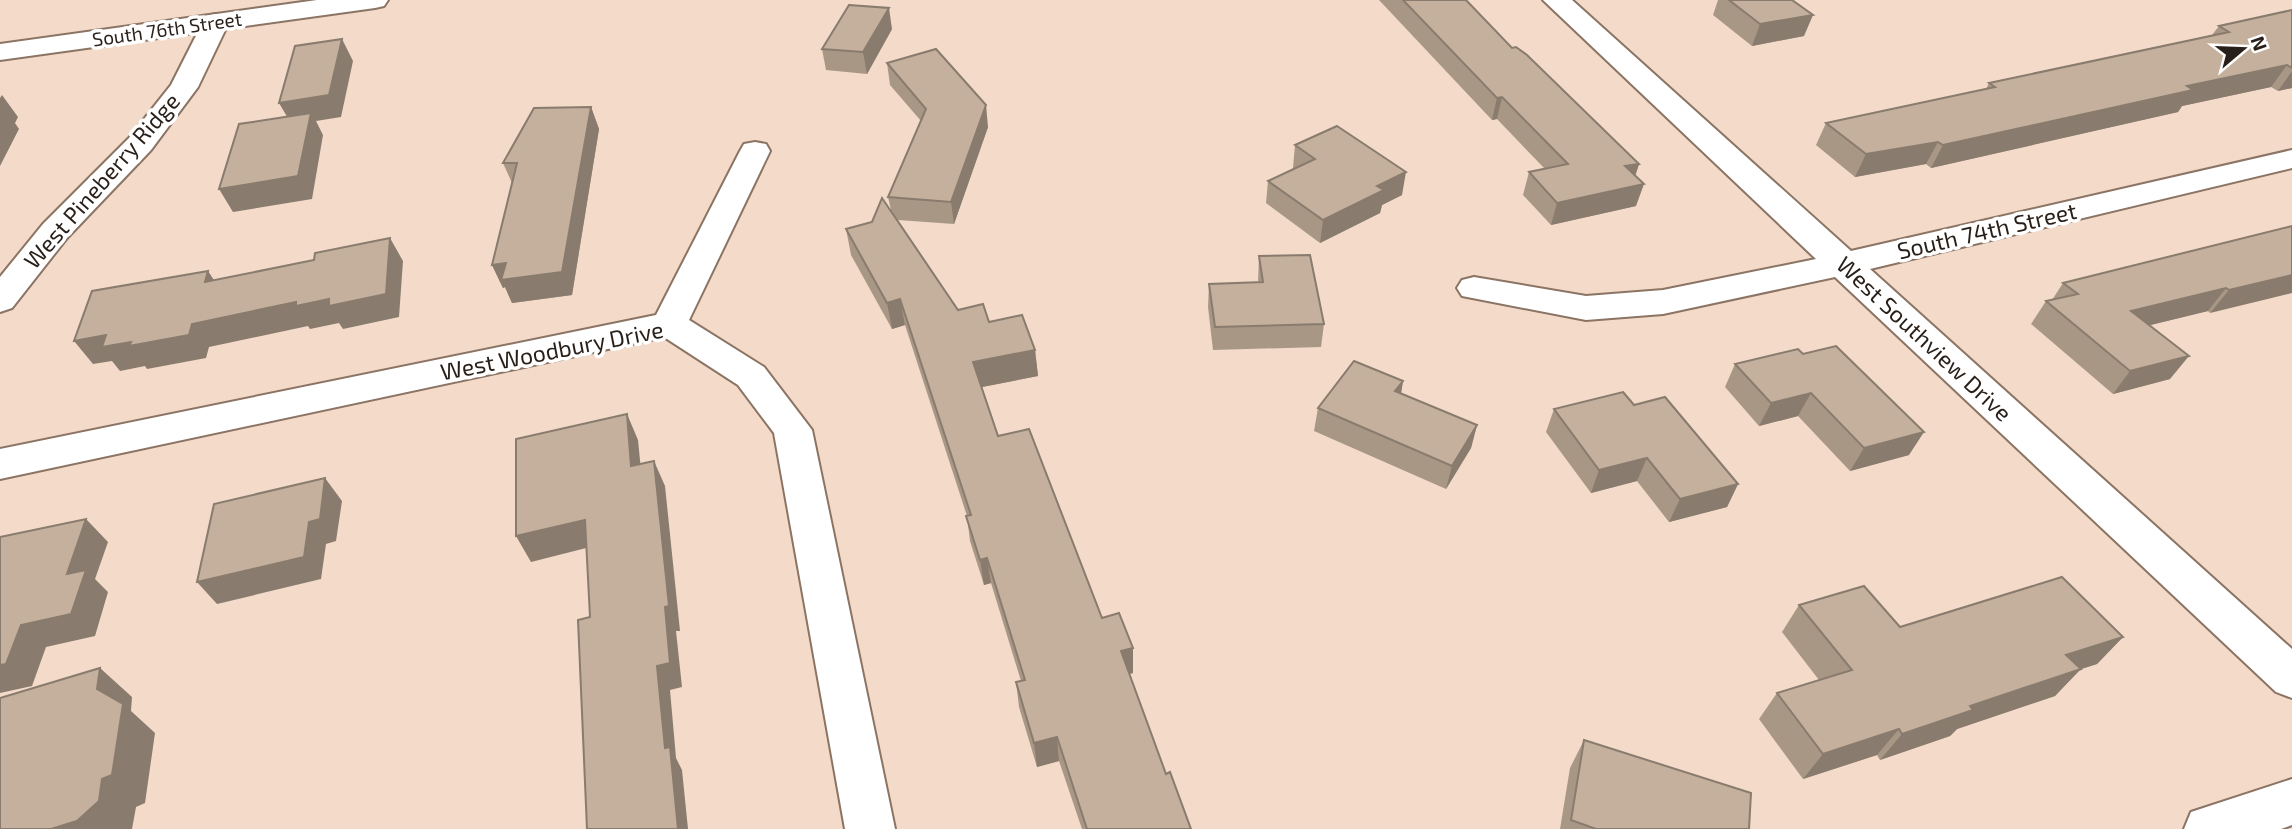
<svg xmlns="http://www.w3.org/2000/svg" width="2292" height="829" font-family="'Exo 2',sans-serif">
<style>
.lines{fill:none;stroke-linecap:round;stroke-linejoin:round}
.street-casing{stroke:#8b7464;stroke-width:4}
.secondary-casing{stroke:#8b7464;stroke-width:4}
.street{fill:#fff;fill-rule:evenodd}
.secondary{fill:#fff;fill-rule:evenodd}
.wall{fill:#a99786}
.shaded-wall{fill:#897b6d}
.building{fill:#c4b09c;stroke:#897b6d;stroke-width:2}
.labels{text-anchor:middle;stroke-width:7;stroke-linejoin:round;paint-order:stroke}
.far-street-label{font-size:19px;fill:#281f19;stroke:#fff}
.street-label{font-size:23px;fill:#281f19;stroke:#fff}
</style>
<rect width="100%" height="100%" fill="#f3dac9"/>
<g class="lines">
<!-- street casing -->
<g class="street-casing">
<g id="street">
<path d="M1543 0H1572L1851 251 2292 150V168L1870 269 2292 649V698L2276 692 1835 277 1663 314 1586 320 1462 296 1457 288 1462 280 1474 277 1586 296 1663 290 1816 259Z"/>
<path d="M216 14 226 16 229 22 198 87 151 150 67 238 12 308 0 312V277L43 224 129 138 171 85 206 16Z"/>
<path d="M755 142 766 144 770 151 689 320 764 367 812 430 895 829H845L774 433 738 385 664 337 0 479V449L656 315 740 151 744 144Z"/>
<path d="M2292 779V825L2281 829H2184L2191 812Z"/>
</g>
</g>
<!-- secondary casing -->
<g class="secondary-casing">
<path id="secondary" d="M317 0H388L384 6 375 8 0 60V44Z"/>
</g>
<!-- street -->
<use href="#street" class="street"/>
<!-- secondary -->
<use href="#secondary" class="secondary"/>
</g>
<!-- wall -->
<g class="wall">
<path d="M1379 0H1466L1512 48 1639 164 1635 176 1636 206 1551 225 1523 195 1529 172 1545 169 1497 119 1492 120Z"/>
<path d="M1718 0H1792L1804 36 1752 46 1713 15Z"/>
<path d="M2292 10V88L2278 91 2271 87 2182 106 2178 112 1931 168 1926 164 1855 177 1816 145 1826 123 1986 89 1989 83 2212 35 2219 26Z"/>
<path d="M892 29 867 74 826 70 822 49Z"/>
<path d="M887 63 988 127 954 224 898 220 958 310 989 322 1035 350 1038 376 982 387 998 436 1102 618 1133 648V673L1129 674 1166 774 1191 829H1082L1059 761 1037 767 1019 707 1016 682 1021 681 991 583 984 585 970 541 967 516 905 325 892 329 851 255 846 229 872 222 891 210 888 197 921 121 890 85Z"/>
<path d="M591 107 599 129 572 295 512 303 505 287 503 288 492 265 512 183 503 163Z"/>
<path d="M1295 145 1402 195 1382 205 1380 213 1320 243 1266 203 1268 181 1294 169 1293 168Z"/>
<path d="M2292 226 2210 313 2208 311 2150 325 2170 379 2113 394 2031 324 2046 301 2052 300 2063 283Z"/>
<path d="M1259 256 1324 324 1321 347 1213 350 1208 307 1209 284 1258 283Z"/>
<path d="M1798 349 1909 455 1850 471 1798 416 1759 426 1725 387 1735 364Z"/>
<path d="M1403 381 1401 394 1477 425 1471 448 1446 489 1314 431 1318 408Z"/>
<path d="M1634 405 1738 484 1727 507 1669 522 1637 481 1591 493 1546 432 1554 409Z"/>
<path d="M1799 605 1900 627 2123 637 2097 664 2080 669 2055 696 1957 729 1950 736 1880 760 1877 755 1803 779 1759 719 1777 693 1819 680 1782 632Z"/>
<path d="M1584 740 1749 829H1560L1570 768Z"/>
</g>
<!-- shaded-wall -->
<g class="shaded-wall">
<path d="M889 8 892 29 867 74 863 52Z"/>
<path d="M1813 15 1804 36 1752 46 1760 24Z"/>
<path d="M342 39 353 61 341 117 316 121 323 135 312 199 233 212 219 189 292 125 279 103Z"/>
<path d="M2287 65 2271 87 2182 106 2178 112 1931 168 1943 145 2187 86Z"/>
<path d="M2292 71V88L2278 91Z"/>
<path d="M2 95 18 117 15 123 19 129 0 166V98Z"/>
<path d="M1502 97 1497 119 1492 120 1497 98Z"/>
<path d="M986 105 988 127 954 224 951 202Z"/>
<path d="M591 107 599 129 572 295 512 303 505 287 503 288 492 265 506 263Z"/>
<path d="M1938 142 1926 164 1855 177 1866 154Z"/>
<path d="M1639 164 1632 186 1625 166Z"/>
<path d="M1406 172 1402 195 1382 205 1380 213 1320 243 1323 220 1377 186Z"/>
<path d="M1644 184 1636 206 1551 225 1557 203Z"/>
<path d="M390 238 403 261 399 317 343 329 339 323 310 329 308 326 209 347 206 358 147 369 145 366 120 371 112 361 93 364 74 341 106 335 192 324Z"/>
<path d="M208 271 223 294 205 282Z"/>
<path d="M2292 275V293L2210 313 2229 290Z"/>
<path d="M2226 288 2208 311 2114 334 2131 311Z"/>
<path d="M900 299 905 325 892 329 887 303Z"/>
<path d="M1035 350 1038 376 977 388 973 362Z"/>
<path d="M2189 356 2170 379 2113 394 2130 371Z"/>
<path d="M1403 381 1399 404 1395 391Z"/>
<path d="M1811 393 1798 416 1759 426 1771 403Z"/>
<path d="M627 414 638 440 643 491 631 466Z"/>
<path d="M1477 425 1471 448 1446 489 1452 466Z"/>
<path d="M1924 432 1909 455 1850 471 1864 448Z"/>
<path d="M1647 458 1637 481 1591 493 1599 470Z"/>
<path d="M654 461 665 486 680 631H676L682 687 670 690 676 758 682 770 688 829H678L665 748 657 666 665 607Z"/>
<path d="M325 478 342 501 336 541 326 544 321 579 217 604 197 582 309 522Z"/>
<path d="M1738 484 1727 507 1669 522 1680 499Z"/>
<path d="M86 519 108 542 95 579 108 592 95 636 46 647 32 686 0 693V665L21 625 67 574Z"/>
<path d="M585 520 598 545 531 562 516 536Z"/>
<path d="M987 558 991 583 984 585 980 560Z"/>
<path d="M2123 637 2097 664 2041 682 2066 655Z"/>
<path d="M1133 648V673L1121 676V651Z"/>
<path d="M100 668 132 697 131 711 155 733 145 803 136 807 132 829H51L97 689Z"/>
<path d="M2081 669 2055 696 1957 729 1950 736 1880 760 1902 734 1970 706Z"/>
<path d="M1899 729 1877 755 1803 779 1823 754Z"/>
<path d="M1057 737 1059 761 1037 767 1034 743Z"/>
</g>
<!-- building -->
<g class="building">
<path d="M1403 0H1466L1512 48 1516 47 1527 55 1639 164 1625 166 1644 184 1557 203 1529 172 1568 164 1502 97 1497 98Z"/>
<path d="M1729 0H1792L1813 15 1760 24Z"/>
<path d="M849 5 889 8 863 52 822 49Z"/>
<path d="M2292 10V68L2287 65 2187 86 2193 90 1943 145 1938 142 1866 154 1826 123 1995 87 1989 83 2229 32 2219 26Z"/>
<path d="M342 39 329 95 279 103 295 46Z"/>
<path d="M936 49 986 105 951 202 888 197 926 109 887 63Z"/>
<path d="M591 107 562 272 501 280 506 263 492 265 517 163H503L534 108Z"/>
<path d="M311 113 298 176 219 189 239 124Z"/>
<path d="M1337 126 1406 172 1377 186 1384 190 1323 220 1268 181 1315 159 1295 145Z"/>
<path d="M882 198 958 310 983 304 989 322 1022 315 1035 350 973 362 998 436 1029 429 1102 618 1119 613 1133 648 1121 651 1166 774 1170 772 1191 829H1087L1057 737 1034 743 1016 682 1025 680 987 558 980 560 966 516 971 515 900 299 887 303 846 229 872 222Z"/>
<path d="M2292 226V275L2229 290 2226 288 2131 311 2189 356 2130 371 2046 301 2078 294 2063 283Z"/>
<path d="M390 238 386 294 329 306V299L296 306V302L192 324 189 335 129 346 131 342 102 347 106 335 74 341 92 291 208 271 205 282 314 260 315 253Z"/>
<path d="M1310 255 1324 324 1215 327 1209 284 1263 282 1259 256Z"/>
<path d="M1836 346 1924 432 1864 448 1811 393 1771 403 1735 364 1798 349 1803 354Z"/>
<path d="M1354 361 1403 381 1395 391 1477 425 1452 466 1318 408Z"/>
<path d="M1623 392 1634 405 1665 397 1738 484 1680 499 1647 458 1599 470 1554 409Z"/>
<path d="M627 414 631 466 654 461 669 606 665 607 670 663 657 666 665 748 670 747 678 829H587L578 620 590 617 585 520 516 536V439Z"/>
<path d="M325 478 320 519 309 522 304 557 197 582 214 504Z"/>
<path d="M86 519 67 574 86 570 71 614 21 625 6 664 0 665V537Z"/>
<path d="M2062 577 2123 637 2066 655 2081 669 1970 706 1973 710 1902 734 1899 729 1823 754 1777 693 1852 670 1799 605 1864 586 1900 627Z"/>
<path d="M100 668 97 689 123 704 112 775 102 779 99 801 77 821 51 829H0V698Z"/>
<path d="M1584 740 1751 793 1749 829H1596L1571 820Z"/>
</g>
<g class="labels">
<!-- far-street labels -->
<g class="far-street-label">
<text transform="translate(167 29) rotate(-8)" y="7">South 76th Street</text>
</g>
<!-- street labels -->
<g class="street-label">
<text transform="translate(102 181) rotate(-49)" y="8">West Pineberry Ridge</text>
<text transform="translate(1987 231) rotate(-13)" y="8">South 74th Street</text>
<text transform="translate(1924 339) rotate(43)" y="8">West Southview Drive</text>
<text transform="translate(552 351) rotate(-11)" y="8">West Woodbury Drive</text>
</g>
</g>
<!-- north arrow -->
<g transform="translate(2243 49) rotate(71)" stroke="#ffffff" stroke-width="5" paint-order="stroke">
<path d="M0-5L12 26L0 18L-12 26Z" fill="#281f19"/>
<text y="-10" font-size="19" font-weight="bold" text-anchor="middle" fill="#281f19">N</text>
</g>
</svg>
